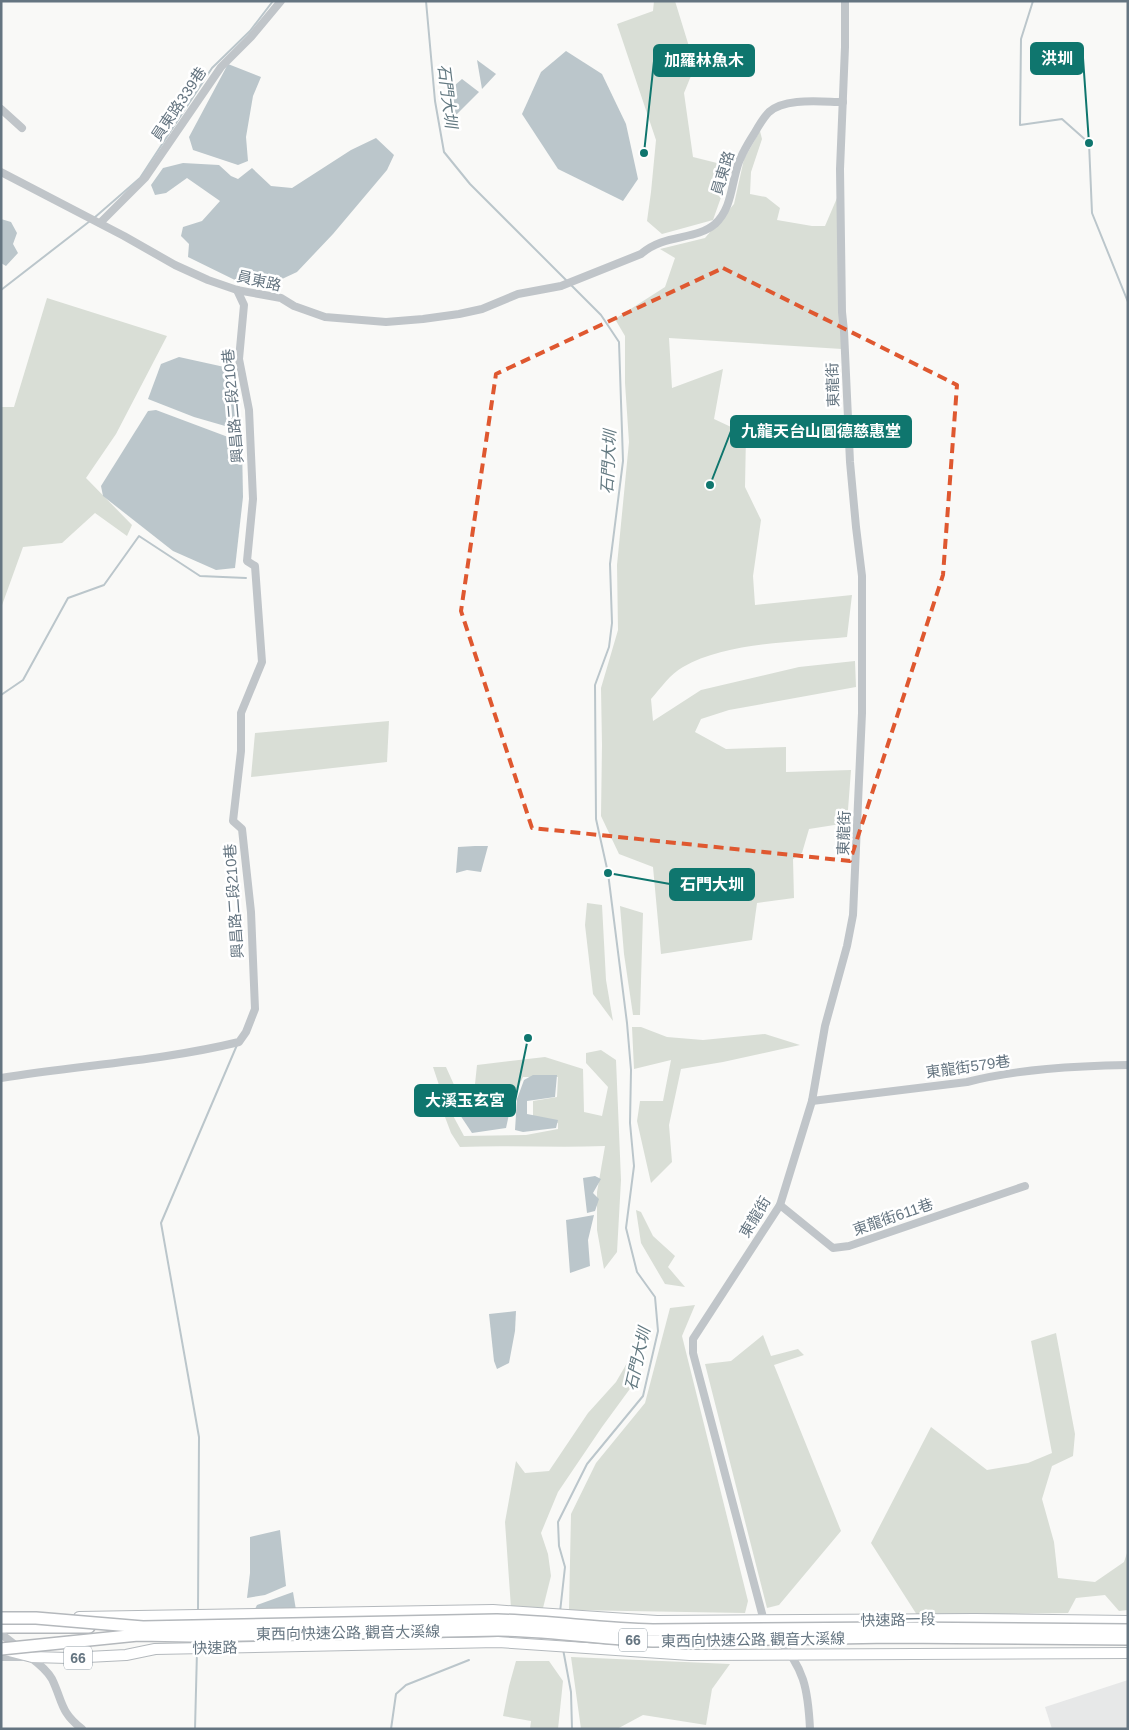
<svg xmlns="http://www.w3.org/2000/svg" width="1129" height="1730" font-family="Arial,'Noto Sans TC',sans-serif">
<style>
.built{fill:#e7e8e8}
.green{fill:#d9ded6}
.water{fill:#bbc6cb}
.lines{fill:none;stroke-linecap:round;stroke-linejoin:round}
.stream{stroke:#bbc6cb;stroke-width:2}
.major-casing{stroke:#b4b9bd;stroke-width:12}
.highway-casing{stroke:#b4b8bc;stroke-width:14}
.minor{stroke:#c0c5c9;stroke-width:8}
.major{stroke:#fff;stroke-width:10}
.highway{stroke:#fff;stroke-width:11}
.highway-bridge-casing{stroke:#b4b8bc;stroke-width:14;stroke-linecap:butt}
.highway-bridge{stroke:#fff;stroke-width:11}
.marked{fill:none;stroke:#df5830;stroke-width:4;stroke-dasharray:10 6;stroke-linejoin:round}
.labels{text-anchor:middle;stroke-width:5;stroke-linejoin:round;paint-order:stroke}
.shield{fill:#fff;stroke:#939ea7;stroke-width:1}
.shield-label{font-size:14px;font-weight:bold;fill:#657581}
.street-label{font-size:15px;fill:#657581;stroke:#fff}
.water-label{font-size:16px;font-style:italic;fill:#647a82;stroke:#fff}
.leader{fill:none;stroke:#0f766e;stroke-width:2}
.callout-dot{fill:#0f766e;stroke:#fff;stroke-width:2}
.callout{fill:#0f766e;stroke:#0f766e;stroke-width:2}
.callout-label{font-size:16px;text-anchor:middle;font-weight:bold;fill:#fff}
</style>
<rect width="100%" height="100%" fill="#f9f9f7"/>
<!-- built -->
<path class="built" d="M1128 1680V1729H1052L1045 1707Z"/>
<!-- green -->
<g class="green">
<path d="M654 1H675L695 66 684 93 693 157 725 165V186L713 220 662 234 647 221 651 192 656 140 617 24 653 11Z"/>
<path d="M760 131 762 139 751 172 750 194 766 197 780 208 777 220 812 226H825L837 198 842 349 669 338 672 388 723 369 714 419 746 434 745 487 761 520 753 576 755 605 852 595 847 637C798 642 726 642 683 667 670 674 661 688 651 699L653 721 701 690 799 667 855 661 856 687 729 710 701 719 695 732 726 749 786 747V772L851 770 847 823 809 829 802 853 793 859 794 898 757 903 752 940 661 954 653 867 619 854 601 816 602 745 601 688 618 630 617 565 629 442 625 383V336L615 319 665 287 675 258 660 249 705 238 734 204 744 159Z"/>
<path d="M47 298 167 336 116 434 86 478 132 525 127 536 95 513 62 543 23 547 1 608V407H14Z"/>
<path d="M389 721 387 762 251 777 255 733Z"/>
<path d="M587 903 602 905 606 980 613 1021 593 994 585 925Z"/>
<path d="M620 906 643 913 640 1015H633L624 954Z"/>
<path d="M632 1027H641L667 1037 703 1040 765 1034 800 1045 723 1062 681 1069 669 1125 672 1162 651 1183 637 1121 640 1101H663L671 1060 634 1069Z"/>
<path d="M601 1050 616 1060 621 1180 617 1252 604 1269 597 1230V1192L605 1146C556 1148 508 1145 460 1147L451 1133 442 1109V1094L433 1067H446L455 1087 450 1110 464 1136 526 1135 558 1129V1123L533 1116V1101L557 1097 558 1077H523L513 1099 473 1103 477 1065 545 1057 583 1069 584 1112 602 1116 608 1087 586 1063V1053Z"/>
<path d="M636 1210 641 1212 653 1236 675 1256 668 1267 685 1287 665 1284 641 1243Z"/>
<path d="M695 1305 682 1336 748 1601 745 1613 569 1610 571 1514 596 1463 645 1403 670 1308Z"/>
<path d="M1056 1333 1075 1434 1073 1456 1052 1466 1042 1499 1054 1542 1058 1578 1095 1582 1124 1562 1128 1550V1610L1119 1611 1105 1595 1076 1598 1068 1613 917 1615 871 1543 931 1427 987 1470 1028 1463 1052 1453 1031 1341Z"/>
<path d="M763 1335 771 1356 798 1349 804 1355 774 1365 841 1531 779 1605 767 1608 705 1364 731 1361Z"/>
<path d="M641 1339 632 1386 602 1427 558 1492 541 1533 548 1554 551 1576 543 1608H511L505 1522 516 1461 525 1473 549 1471 588 1413 616 1382Z"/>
<path d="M571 1657 730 1664 712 1689 706 1725 643 1715 617 1729H581Z"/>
<path d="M516 1661H549L563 1681 558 1729H530L531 1721 503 1716 509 1686Z"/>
</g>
<!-- water -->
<g class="water">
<path d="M566 51 602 74 626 124 638 179 623 201 558 169 522 114 541 72Z"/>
<path d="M477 60 496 74 482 89Z"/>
<path d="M228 64 261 77 253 96 246 137 248 161 238 165 193 150 189 137Z"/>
<path d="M462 79 479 92 452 119 447 92Z"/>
<path d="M376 138 394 155 387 170 333 234 297 272 267 286 241 283 188 257 189 244 181 236 183 227 202 221 220 201 187 178 166 193 155 195 151 185 163 168 183 163 219 165 231 176 238 179 252 168 271 186 292 188 351 150Z"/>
<path d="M1 219 11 222 17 233 13 244 18 253 6 266 1 263Z"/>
<path d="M179 357 229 368 239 430 194 417 148 399 161 364Z"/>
<path d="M156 410 236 440 242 445 243 497 235 568 216 570 173 551 103 496 101 486 148 411Z"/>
<path d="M475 846H488L481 872 467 870 456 873 458 847Z"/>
<path d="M533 1075H557L555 1097 527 1101V1114L558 1120 556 1128 523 1132 515 1130 517 1099 524 1080Z"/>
<path d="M506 1102 510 1110 506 1128 472 1133 458 1112 459 1109Z"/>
<path d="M595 1176 601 1179 593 1193 599 1199 595 1211 587 1213 583 1178Z"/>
<path d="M594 1215 588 1240 590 1266 570 1273 566 1220Z"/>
<path d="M516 1311 515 1331 509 1363 497 1369 494 1361 489 1314Z"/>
<path d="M280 1530 286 1586 265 1595 247 1598 250 1573V1537Z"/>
<path d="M293 1592 296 1610 255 1609 257 1605Z"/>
</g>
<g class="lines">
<!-- stream -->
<g class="stream">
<path d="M426 1 435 101 444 152 470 184 567 281"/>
<path d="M1033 1 1021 39 1020 125 1062 119 1089 143 1092 213 1128 302"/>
<path d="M94 218 140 178 212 68 250 31 273 1"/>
<path d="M1 290 90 221"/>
<path d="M1 695 23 680 68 598 104 585 139 536 200 576 246 578"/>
<path d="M1128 1207V1209"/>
<path d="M198 1611 199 1437 161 1223 237 1045"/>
<path d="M560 1612 565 1567 559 1546 558 1522 587 1464 643 1396 658 1331 655 1297 637 1272 626 1228 634 1166 630 1123 631 1070 627 1023 608 873 596 819 595 685 609 647 612 623 610 564 623 461 619 342 601 315 570 284"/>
<path d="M563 1649 571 1692 572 1729"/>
<path d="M195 1729 197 1651"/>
<path d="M391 1729 396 1694 406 1685 469 1660"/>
</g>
<!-- major casing -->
<g class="major-casing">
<g id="major">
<path d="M79 1617 493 1610 657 1621 975 1619 1128 1621"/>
<path d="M5 1650 32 1657 68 1658 126 1655 155 1649 498 1642 690 1655 1128 1653"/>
</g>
</g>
<!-- highway casing -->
<g class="highway-casing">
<path id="highway" d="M1 1627H89"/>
</g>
<!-- minor -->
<g class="minor">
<path d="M1 109 22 128"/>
<path d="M1 172 124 236 175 265 208 280 237 290 281 298 294 306 325 317 386 322 423 319 459 314 482 309 518 294 561 286 641 254C665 233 695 241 715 224 731 209 731 188 737 168 740 156 747 145 754 134 758 127 763 118 769 112 785 97 823 102 843 102"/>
<path d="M100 223 145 178 221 67 251 37 281 1"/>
<path d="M1 1078C81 1065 161 1061 239 1042L246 1032 255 1009 251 912 242 829 233 821 241 751V713L262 662 255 566 247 561 253 499 249 410 239 359 244 305 237 290"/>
<path d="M812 1101 967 1082C1019 1069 1074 1066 1128 1065"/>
<path d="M780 1205 833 1248 849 1246 1025 1186"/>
<path d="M767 1624 764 1621 693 1353V1339L780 1205 812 1101 825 1026 847 946 853 915 862 713V576L856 527 850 462 844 331 842 312 840 169 845 47V1"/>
<path d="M1 1634 19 1648"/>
<path d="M777 1637C804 1668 808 1688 810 1729"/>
<path d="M1 1657H22"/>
<path d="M30 1657C38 1663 47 1670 52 1679 63 1702 60 1712 82 1729"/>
</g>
<!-- major -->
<use href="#major" class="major"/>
<!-- highway -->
<use href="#highway" class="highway"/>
<!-- highway-bridge casing -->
<g class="highway-bridge-casing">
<g id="highway-bridge">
<path d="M1 1618H36L143 1627 497 1620C549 1621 601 1629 653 1630L891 1628 1128 1630"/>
<path d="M1 1649 138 1635 191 1636 498 1630C550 1630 601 1639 653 1641L891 1637 1128 1639"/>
</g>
</g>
<!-- highway-bridge -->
<use href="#highway-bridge" class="highway-bridge"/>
</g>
<!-- marked area -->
<path class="marked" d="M723 268 957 385 943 575 850 861 532 828 461 611 496 374Z"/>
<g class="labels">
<!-- shield labels -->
<g class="shield">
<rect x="619" y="1628.5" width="28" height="23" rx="4"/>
<rect x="64" y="1646.5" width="28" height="23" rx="4"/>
</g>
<g class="shield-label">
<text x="633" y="1645">66</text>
<text x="78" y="1663">66</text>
</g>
<!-- street labels -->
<g class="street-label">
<text transform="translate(179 104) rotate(-56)" y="5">員東路339巷</text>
<text transform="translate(723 173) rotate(-73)" y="5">員東路</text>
<text transform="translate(259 281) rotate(13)" y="5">員東路</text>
<text transform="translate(833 385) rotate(-92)" y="5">東龍街</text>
<text transform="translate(233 406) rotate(-95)" y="5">興昌路二段210巷</text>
<text transform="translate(844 833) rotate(-88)" y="5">東龍街</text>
<text transform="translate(234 901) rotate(-94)" y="5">興昌路二段210巷</text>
<text transform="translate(968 1067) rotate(-8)" y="5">東龍街579巷</text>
<text transform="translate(755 1217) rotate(-59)" y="5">東龍街</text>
<text transform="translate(893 1217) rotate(-19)" y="5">東龍街611巷</text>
<text transform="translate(898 1620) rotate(-1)" y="5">快速路一段</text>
<text transform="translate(348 1633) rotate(-1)" y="5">東西向快速公路 觀音大溪線</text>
<text transform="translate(753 1640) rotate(-1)" y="5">東西向快速公路 觀音大溪線</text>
<text transform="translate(215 1648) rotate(-1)" y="5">快速路</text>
</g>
<!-- water labels -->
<g class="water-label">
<text transform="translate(448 96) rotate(83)" y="6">石門大圳</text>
<text transform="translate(608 462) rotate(-87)" y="6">石門大圳</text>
<text transform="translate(637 1359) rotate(-77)" y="6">石門大圳</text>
</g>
</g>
<!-- callouts -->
<path class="leader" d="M1089 143L1083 58M644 153L654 61M710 485L731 431M608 873L670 884M528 1038L515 1101"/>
<g class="callout-dot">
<circle cx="1089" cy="143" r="5"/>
<circle cx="644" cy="153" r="5"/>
<circle cx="710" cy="485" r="5"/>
<circle cx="608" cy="873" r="5"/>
<circle cx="528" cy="1038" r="5"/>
</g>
<g class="callout">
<rect x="1031" y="43" width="52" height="31" rx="5"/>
<rect x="654" y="45" width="100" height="31" rx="5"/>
<rect x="731" y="416" width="180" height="31" rx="5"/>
<rect x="670" y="869" width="84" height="31" rx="5"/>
<rect x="415" y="1085" width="100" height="31" rx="5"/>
</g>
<g class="callout-label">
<text x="1057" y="64">洪圳</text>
<text x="704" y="66">加羅林魚木</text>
<text x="821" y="437">九龍天台山圓德慈惠堂</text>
<text x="712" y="890">石門大圳</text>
<text x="465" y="1106">大溪玉玄宮</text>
</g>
<!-- border -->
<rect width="1129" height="1730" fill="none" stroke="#657581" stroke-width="5"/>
</svg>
